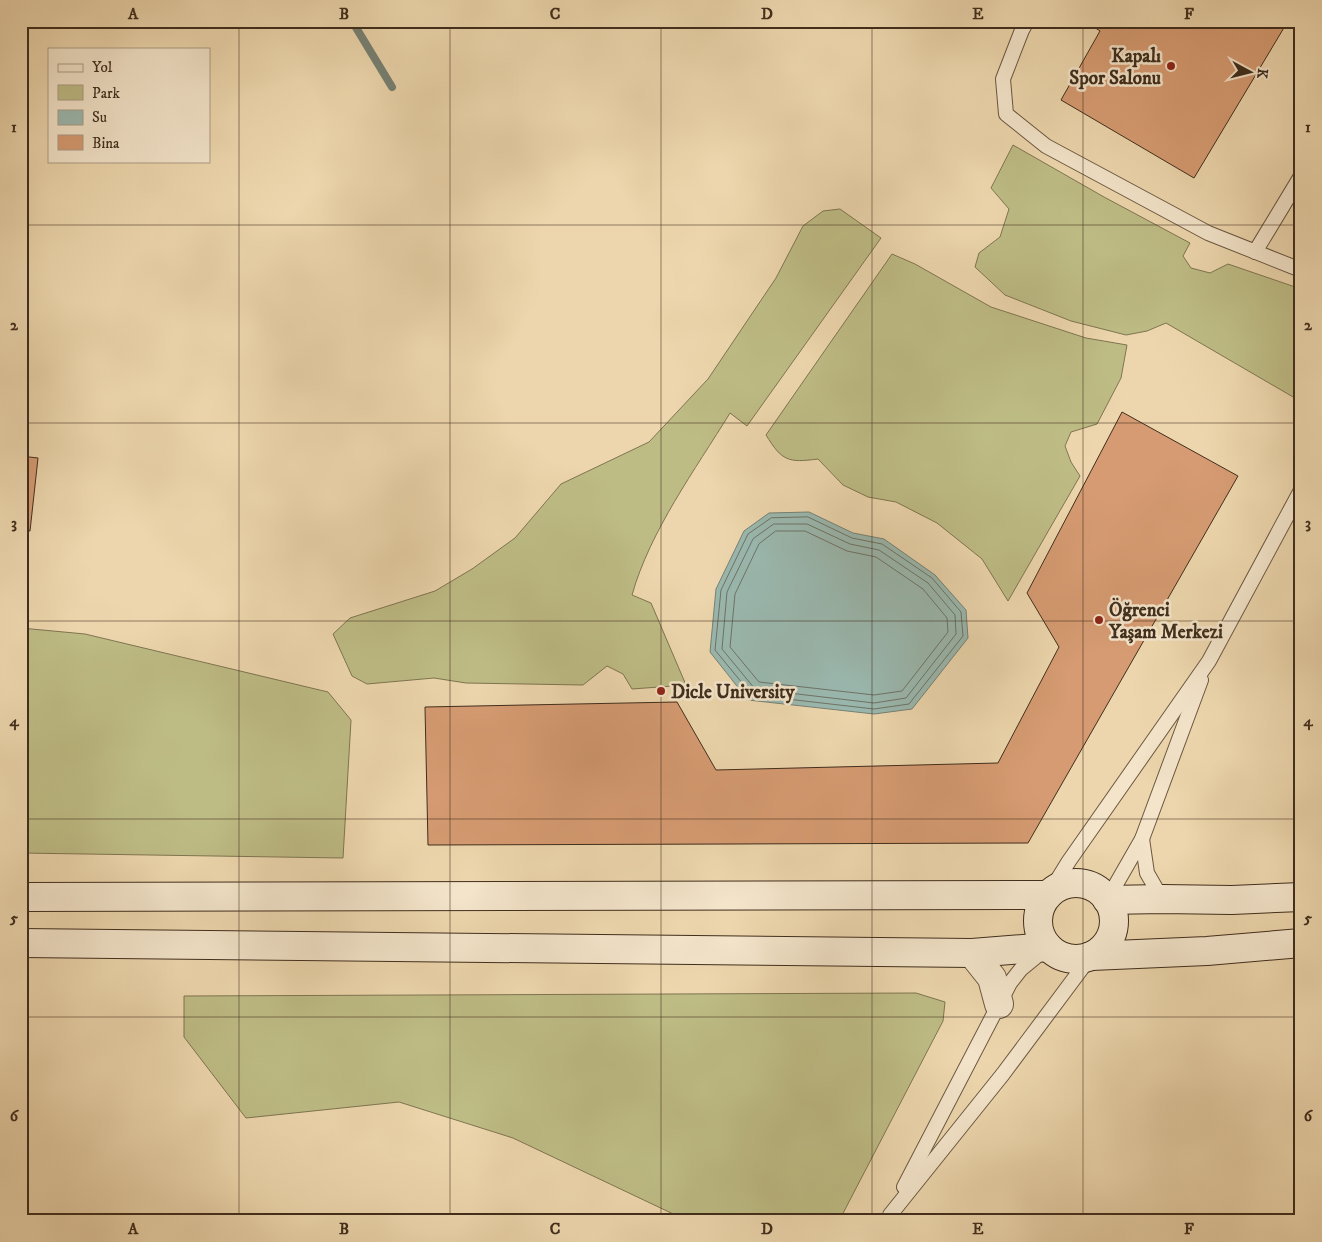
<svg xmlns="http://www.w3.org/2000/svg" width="1322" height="1242" font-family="'IM FELL DW Pica',serif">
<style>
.green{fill:#bebc85;stroke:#7f7551}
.water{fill:#9ab8af;stroke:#768175}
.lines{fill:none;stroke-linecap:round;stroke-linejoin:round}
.shore{stroke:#6d7366;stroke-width:1}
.stream{stroke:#768175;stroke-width:8}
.building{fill:#d69b72;stroke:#402e1d}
.lane-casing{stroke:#6b5841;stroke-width:16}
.street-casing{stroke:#6b5841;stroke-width:30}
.secondary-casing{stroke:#402e1d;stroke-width:30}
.lane{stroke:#f3e4ca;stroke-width:14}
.street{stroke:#f3e4ca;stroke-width:28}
.secondary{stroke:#f3e4ca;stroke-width:28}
.grid{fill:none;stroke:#402e1d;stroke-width:1;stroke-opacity:0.55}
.poi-dot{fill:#8f2418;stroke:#f3e4ca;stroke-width:2}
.labels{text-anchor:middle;stroke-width:5;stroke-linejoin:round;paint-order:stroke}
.poi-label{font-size:19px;font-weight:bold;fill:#402e1d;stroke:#f3e4ca;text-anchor:start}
.neatline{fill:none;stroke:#402e1d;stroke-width:2}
.grid-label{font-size:16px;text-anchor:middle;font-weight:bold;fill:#402e1d}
</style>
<rect width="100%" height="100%" fill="#edd6ad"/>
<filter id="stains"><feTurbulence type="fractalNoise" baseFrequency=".004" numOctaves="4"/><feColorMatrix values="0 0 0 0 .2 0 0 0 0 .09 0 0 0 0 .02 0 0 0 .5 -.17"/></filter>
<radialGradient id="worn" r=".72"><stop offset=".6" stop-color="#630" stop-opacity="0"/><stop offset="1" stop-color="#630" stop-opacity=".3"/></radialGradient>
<!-- green -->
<g class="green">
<path d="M1013 145 1104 197 1190 243 1183 256 1191 268 1210 273 1228 264 1301 289 1300 401 1166 323 1147 331 1126 335 1071 321 1005 295 975 267 979 253 1000 237 1009 209 991 188Z"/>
<path d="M840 209 881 238 747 426 730 413C695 470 650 531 632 595L651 603 686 685 632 689 623 674 607 666 583 685 466 683 434 678 367 684 352 676 333 634 350 618 435 591 472 569 515 538 561 484 649 442 708 379 776 278 803 226 823 211Z"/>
<path d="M892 254 915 264 991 307 1086 338 1127 345 1121 378 1097 424 1071 432 1065 446 1071 462 1080 476 1008 601 982 559 937 523 896 502 868 497 843 485 818 459C788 463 782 461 766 435Z"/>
<path d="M21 628 85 634 328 692 351 720 343 858 21 853Z"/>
<path d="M916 993 945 1002 943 1021 839 1221H688L513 1138 399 1102 246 1118 184 1037V996Z"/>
</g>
<!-- water -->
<path class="water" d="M809 512 853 533 884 539 935 575 966 610 968 638 912 709 874 714 748 700 710 652 716 589 744 531 769 513Z"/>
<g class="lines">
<!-- shore -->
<g class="shore">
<path d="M808 517 852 538 882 544 932 578 961 612 963 636 909 704 874 709 752 695 715 650 721 590 748 534 771 518Z"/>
<path d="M774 524H807L850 544 879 550 928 583 955 615 956 634 906 698 874 703 755 689 722 649 727 592 753 539Z"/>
<path d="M776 531H805L847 551 876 557 923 589 947 618 948 632 902 691 874 695 759 682 730 647 735 594 759 544Z"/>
</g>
<!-- stream -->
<path class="stream" d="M352 21 392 87"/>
</g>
<!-- building -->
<g class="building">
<path d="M1085 21H1288L1194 178 1061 100 1100 31Z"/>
<path d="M1122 412 1238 476 1028 843 428 845 425 707 677 702 716 770 998 763 1059 647 1027 593Z"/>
<path d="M21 456 38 458 30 531 21 530Z"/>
</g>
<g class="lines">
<!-- lane casing -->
<g class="lane-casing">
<g id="lane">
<path d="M1027 21 1022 30 1003 79 1006 114 1046 146 1208 233 1301 270"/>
<path d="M1255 252 1301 176"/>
<path d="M1142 839 1147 873 1162 899"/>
<path d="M1048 895 1069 861 1209 661 1301 490"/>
<path d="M1107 900 1142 839 1201 680"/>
<path d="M904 1187 1010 983 1021 969 1043 951"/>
<path d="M890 1215 1003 1074 1091 956"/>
</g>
</g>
<!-- street casing -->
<g class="street-casing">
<path id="street" d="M972 953 992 978 999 1004"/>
</g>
<!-- secondary casing -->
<g class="secondary-casing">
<g id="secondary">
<circle cx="1076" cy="921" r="38"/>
<path d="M21 897 1048 895"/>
<path d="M1107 900 1162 899 1232 900 1301 897"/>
<path d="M21 943 972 953 1048 947"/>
<path d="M1091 956 1207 951 1301 943"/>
</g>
</g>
<!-- lane -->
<use href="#lane" class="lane"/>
<!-- street -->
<use href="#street" class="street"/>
<!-- secondary -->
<use href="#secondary" class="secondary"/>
</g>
<!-- grid -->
<path class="grid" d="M239 21V1221M450 21V1221M661 21V1221M872 21V1221M1083 21V1221M21 225H1301M21 423H1301M21 621H1301M21 819H1301M21 1017H1301"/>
<!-- markers -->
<g class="poi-dot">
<circle cx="1171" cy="66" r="5"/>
<circle cx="1099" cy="620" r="5"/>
<circle cx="661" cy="691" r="5"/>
</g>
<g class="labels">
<!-- poi labels -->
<g class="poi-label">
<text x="1161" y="62" text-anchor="end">Kapalı<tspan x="1161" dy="22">Spor Salonu</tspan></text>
<text x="1109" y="616">Öğrenci<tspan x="1109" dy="22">Yaşam Merkezi</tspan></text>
<text x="671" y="698">Dicle University</text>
</g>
</g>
<!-- margin -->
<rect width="1322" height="1242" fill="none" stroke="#edd6ad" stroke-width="55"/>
<!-- legend -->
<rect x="48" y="48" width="162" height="115" fill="#f3e4ca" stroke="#ab9b85"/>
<rect x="58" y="64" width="25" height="8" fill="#f3e4ca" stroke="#ab9b85"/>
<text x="92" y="72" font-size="15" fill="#402e1d">Yol</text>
<rect x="58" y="85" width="25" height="15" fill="#bebc85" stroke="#ab9b85"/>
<text x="92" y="98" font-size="15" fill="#402e1d">Park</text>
<rect x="58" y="110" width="25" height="15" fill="#9ab8af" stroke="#ab9b85"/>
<text x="92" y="122" font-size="15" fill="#402e1d">Su</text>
<rect x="58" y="135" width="25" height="15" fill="#d69b72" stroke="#ab9b85"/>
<text x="92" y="148" font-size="15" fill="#402e1d">Bina</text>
<!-- north arrow -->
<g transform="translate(1250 72) rotate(97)" stroke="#f3e4ca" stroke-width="4" paint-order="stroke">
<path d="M0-4L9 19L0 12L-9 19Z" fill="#402e1d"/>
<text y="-8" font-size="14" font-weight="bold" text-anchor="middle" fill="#402e1d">K</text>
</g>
<rect x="28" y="28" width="1266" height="1186" class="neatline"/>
<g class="grid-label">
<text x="133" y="19">A</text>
<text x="344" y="19">B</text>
<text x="555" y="19">C</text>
<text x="767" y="19">D</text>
<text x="978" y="19">E</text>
<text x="1189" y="19">F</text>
<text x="14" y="132">1</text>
<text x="1308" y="132">1</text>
<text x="14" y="330">2</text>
<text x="1308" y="330">2</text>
<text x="14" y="528">3</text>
<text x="1308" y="528">3</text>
<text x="14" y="726">4</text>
<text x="1308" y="726">4</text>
<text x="14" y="923">5</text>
<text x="1308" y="923">5</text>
<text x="14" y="1121">6</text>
<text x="1308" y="1121">6</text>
<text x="133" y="1234">A</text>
<text x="344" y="1234">B</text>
<text x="555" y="1234">C</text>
<text x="767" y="1234">D</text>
<text x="978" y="1234">E</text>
<text x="1189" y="1234">F</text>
</g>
<rect width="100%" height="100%" filter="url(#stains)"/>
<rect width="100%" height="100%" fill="url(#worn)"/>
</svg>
